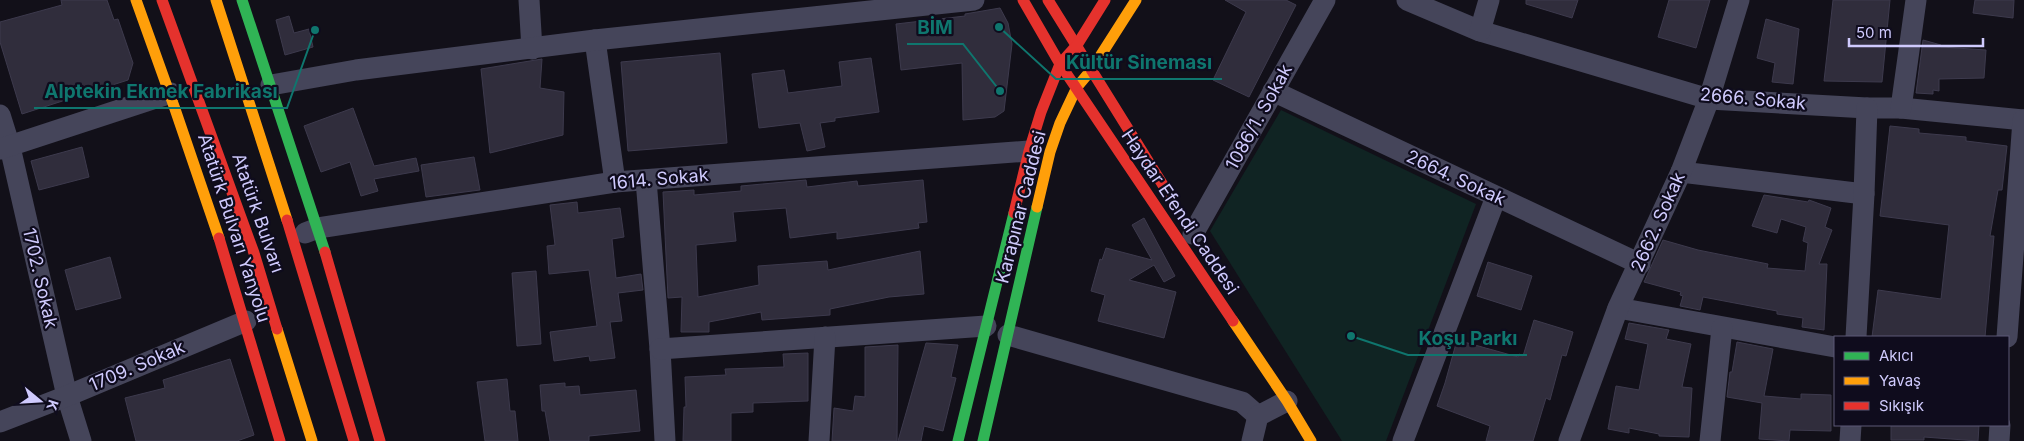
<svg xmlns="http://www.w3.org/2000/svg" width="2024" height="441" font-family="Inter,sans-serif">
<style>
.green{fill:#102423}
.building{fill:#302d3c;stroke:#3d3a4d}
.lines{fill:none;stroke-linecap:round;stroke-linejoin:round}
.street{stroke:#45455a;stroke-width:21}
.fast{stroke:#30b455;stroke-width:11}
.slow{stroke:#ff9f0a;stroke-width:11}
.jam{stroke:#e5322d;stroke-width:11}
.labels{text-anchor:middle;stroke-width:4.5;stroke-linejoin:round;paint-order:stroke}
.street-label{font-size:18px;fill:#cfcafd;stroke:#0f0c1d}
.leader{fill:none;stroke:#0f766e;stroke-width:2}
.callout-dot{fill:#0f766e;stroke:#0f0c1d;stroke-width:2}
.callout-label{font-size:19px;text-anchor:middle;font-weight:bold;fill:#0f766e;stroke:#0f0c1d;stroke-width:4.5;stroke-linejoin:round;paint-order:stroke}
</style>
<rect width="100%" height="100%" fill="#121019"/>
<!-- green -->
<path class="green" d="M1281 110 1476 204 1386 441H1342L1210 231Z"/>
<!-- building -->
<g class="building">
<path d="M61 0H107L114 20 118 19 133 63 128 80 22 114 0 42V22L62 5Z"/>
<path d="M1225 0H1286L1296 5 1249 97 1213 80 1246 12Z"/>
<path d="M1526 0H1578L1572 18 1526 4Z"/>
<path d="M1669 0H1710L1696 48 1658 37Z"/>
<path d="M1833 0H1890L1882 82 1824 81Z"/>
<path d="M1975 0H2014L2013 18 1973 13Z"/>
<path d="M1000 8 1008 23 1012 44 1004 111 995 117 963 120 962 63 901 70 896 24 965 16V14Z"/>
<path d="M289 16 294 33 309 29 313 47 285 55 276 20Z"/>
<path d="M1766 19 1799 29 1793 84 1772 82 1775 63 1757 58Z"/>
<path d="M1923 40 1941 45V47L1986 50 1984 78 1939 79V91L1933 90V94L1916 93Z"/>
<path d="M720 53 727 143 628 151 621 62Z"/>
<path d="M871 58 879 112 835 118V121L820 123 825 147 807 151 800 123 759 128 752 74 784 70 788 93 842 86 839 62Z"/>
<path d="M542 59 540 88 564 92 563 135 490 153 481 69Z"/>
<path d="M353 108 374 166 416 158 419 171 374 179 378 191 361 196 350 162 321 172 304 126Z"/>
<path d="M1890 126 1919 129V133L1966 137V141L2007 146 2002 190H1998L1990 236H1994L1985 337H1872L1878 290 1941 299 1949 225 1880 216Z"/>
<path d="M82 147 89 177 39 190 31 161Z"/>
<path d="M474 157 480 190 426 197 421 165Z"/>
<path d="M806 180 807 187 857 181 858 186 923 180 927 222 918 223 919 228 837 239V232L790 238 786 208 733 212 736 241 696 245 698 297 759 285 758 266 827 261 828 270 920 251 924 294 889 297 830 309V315L762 320 761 312 709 322V332H681L682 297 668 298 663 192 694 190V195L741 191V186Z"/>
<path d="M1764 195 1808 202 1809 200 1831 208 1825 227 1832 230 1819 264H1827L1824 330 1802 327 1803 318 1777 314V311L1703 297 1700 310 1680 306 1683 296 1680 295 1681 292 1644 282 1663 240 1698 250 1768 264 1767 268 1805 271 1808 243 1803 241 1806 227 1781 219 1777 233 1752 226Z"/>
<path d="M577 202 578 213 620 208 624 237 612 239 616 278 641 274 643 290 618 293 622 321 610 322 615 358 590 361 589 356 554 361 550 332 597 326 589 270 549 274 547 246 555 245 550 205Z"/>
<path d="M1144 218 1175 276 1164 282 1154 265 1129 280 1176 292 1164 338 1098 321 1105 295 1091 291 1100 259 1102 260 1106 248 1152 260 1132 225Z"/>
<path d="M110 257 121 298 76 310 65 270Z"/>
<path d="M1488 262 1532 276 1521 310 1477 296Z"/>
<path d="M536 271 541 344 517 346 512 273Z"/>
<path d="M1534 320 1573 332 1566 356 1562 355 1550 400 1546 398 1533 441H1486L1490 426 1437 406 1445 383 1457 340 1518 357 1519 354 1523 356Z"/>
<path d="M1629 323 1669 330 1666 339 1691 344 1682 387 1692 388 1689 437 1659 436V434L1629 428V433L1608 429 1616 386 1639 390 1648 344 1625 339Z"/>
<path d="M1737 342 1773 349 1764 396 1801 399V394L1831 395V431L1790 430 1789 441 1759 439 1762 403 1727 397 1730 372H1732Z"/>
<path d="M926 343 958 345 951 377 956 378 943 431 924 426 921 441H898Z"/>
<path d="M898 345 897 441H832L834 408 853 411 855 396 865 397V347Z"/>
<path d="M808 353V401L753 403V412L731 413V441H683L684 407H686L685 377 726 375 725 369 784 367 783 354Z"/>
<path d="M230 359 254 435 237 441H136L125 398 165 388 163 380Z"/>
<path d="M507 379 510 411H515L518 441H485L477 382Z"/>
<path d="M565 383V387L579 386 580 395 636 390 640 431 589 436V441H550L545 411H542L540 385Z"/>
<path d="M1891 425H1979L1978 441 1924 437V440H1891Z"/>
</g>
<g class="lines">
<!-- street -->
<g class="street">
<path d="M529 0 532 49"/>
<path d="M1407 0 1480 31 1709 99 1867 108H1901L2024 120"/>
<path d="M1480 31 1489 0"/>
<path d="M595 40 615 182"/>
<path d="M271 85 356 70 595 40 974 0"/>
<path d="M1273 91 1640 264"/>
<path d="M1901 108 1916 0"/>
<path d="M0 115 10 147 67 396 81 441"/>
<path d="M0 149 171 93"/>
<path d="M1681 172 1864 194"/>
<path d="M646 180 660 349 665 441"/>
<path d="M305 233 318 228 615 182 1029 151"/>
<path d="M1193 234 1325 0"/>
<path d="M1618 308 1835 347"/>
<path d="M1008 335 1242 402 1258 416"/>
<path d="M1856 337 1864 194 1867 108"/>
<path d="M2007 337 2023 120"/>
<path d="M660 349 986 326"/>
<path d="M0 422 67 396 246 321"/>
<path d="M819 441 825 337"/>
<path d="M1252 441 1258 416 1287 401"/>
<path d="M1403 441 1496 197"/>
<path d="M1569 441 1618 308 1681 172 1709 99 1739 0"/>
<path d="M1710 441 1722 328"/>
<path d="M1850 441 1851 425"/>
<path d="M1999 441 2000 425"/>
</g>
<!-- fast -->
<g class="fast">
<path d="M242 0 325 252"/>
<path d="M958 441 1014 213"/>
<path d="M983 441 1037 207"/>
</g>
<!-- slow -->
<g class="slow">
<path d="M136 0 175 109 219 238"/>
<path d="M216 0 287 220"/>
<path d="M1037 207 1050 152 1060 123 1077 87 1092 69 1136 0"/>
<path d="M1233 321 1287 401 1311 441"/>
<path d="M277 329 312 441"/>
</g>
<!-- jam -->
<g class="jam">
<path d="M162 0 254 253 277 329"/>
<path d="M1023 0 1060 64 1233 321"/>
<path d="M1048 0 1171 198"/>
<path d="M1014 213 1029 151 1041 112 1060 64 1077 45 1105 0"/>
<path d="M287 220 354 441"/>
<path d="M219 238 280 441"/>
<path d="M325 252 380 441"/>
</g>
</g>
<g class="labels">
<!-- street labels -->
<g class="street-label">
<text transform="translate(1753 99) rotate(5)" y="6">2666. Sokak</text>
<text transform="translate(1259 117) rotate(-61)" y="6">1086/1. Sokak</text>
<text transform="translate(1456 178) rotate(25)" y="6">2664. Sokak</text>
<text transform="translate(659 179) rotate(-5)" y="6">1614. Sokak</text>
<text transform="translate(1021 207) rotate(-76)" y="6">Karapınar Caddesi</text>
<text transform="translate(1180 212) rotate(56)" y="6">Haydar Efendi Caddesi</text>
<text transform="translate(258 213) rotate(71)" y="6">Atatürk Bulvarı</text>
<text transform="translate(1658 222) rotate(-66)" y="6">2662. Sokak</text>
<text transform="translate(234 228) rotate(72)" y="6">Atatürk Bulvarı Yanyolu</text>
<text transform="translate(40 278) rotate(77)" y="6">1702. Sokak</text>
<text transform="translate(137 366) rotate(-23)" y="6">1709. Sokak</text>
</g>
</g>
<!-- callouts -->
<path class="leader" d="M1000 91L963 44H907M999 27L1056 79H1222M315 30L287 108H34M1351 336L1408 355H1527"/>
<g class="callout-dot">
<circle cx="1000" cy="91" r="5"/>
<circle cx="999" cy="27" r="5"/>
<circle cx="315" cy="30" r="5"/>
<circle cx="1351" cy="336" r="5"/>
</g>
<g class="callout-label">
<text x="935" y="34">BİM</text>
<text x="1139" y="69">Kültür Sineması</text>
<text x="161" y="98">Alptekin Ekmek Fabrikası</text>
<text x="1468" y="345">Koşu Parkı</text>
</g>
<!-- legend -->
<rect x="1834" y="336" width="175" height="90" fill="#0f0c1d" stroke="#5c5877"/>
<rect x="1844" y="352" width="25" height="8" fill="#30b455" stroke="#5c5877"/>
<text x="1879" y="361" font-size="15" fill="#cfcafd">Akıcı</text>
<rect x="1844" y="377" width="25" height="8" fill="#ff9f0a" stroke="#5c5877"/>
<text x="1879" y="386" font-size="15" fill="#cfcafd">Yavaş</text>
<rect x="1844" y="402" width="25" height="8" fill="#e5322d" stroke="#5c5877"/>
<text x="1879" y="411" font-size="15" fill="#cfcafd">Sıkışık</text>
<!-- north arrow -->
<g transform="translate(40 401) rotate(108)" stroke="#0f0c1d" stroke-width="4" paint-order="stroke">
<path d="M0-4L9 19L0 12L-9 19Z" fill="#cfcafd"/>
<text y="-8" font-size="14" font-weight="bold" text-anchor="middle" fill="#cfcafd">K</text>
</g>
<!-- scale -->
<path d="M1849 38v8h134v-8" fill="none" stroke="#cfcafd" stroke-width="2.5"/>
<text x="1856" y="38" font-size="15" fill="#cfcafd" stroke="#0f0c1d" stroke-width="4" paint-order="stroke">50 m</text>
</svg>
